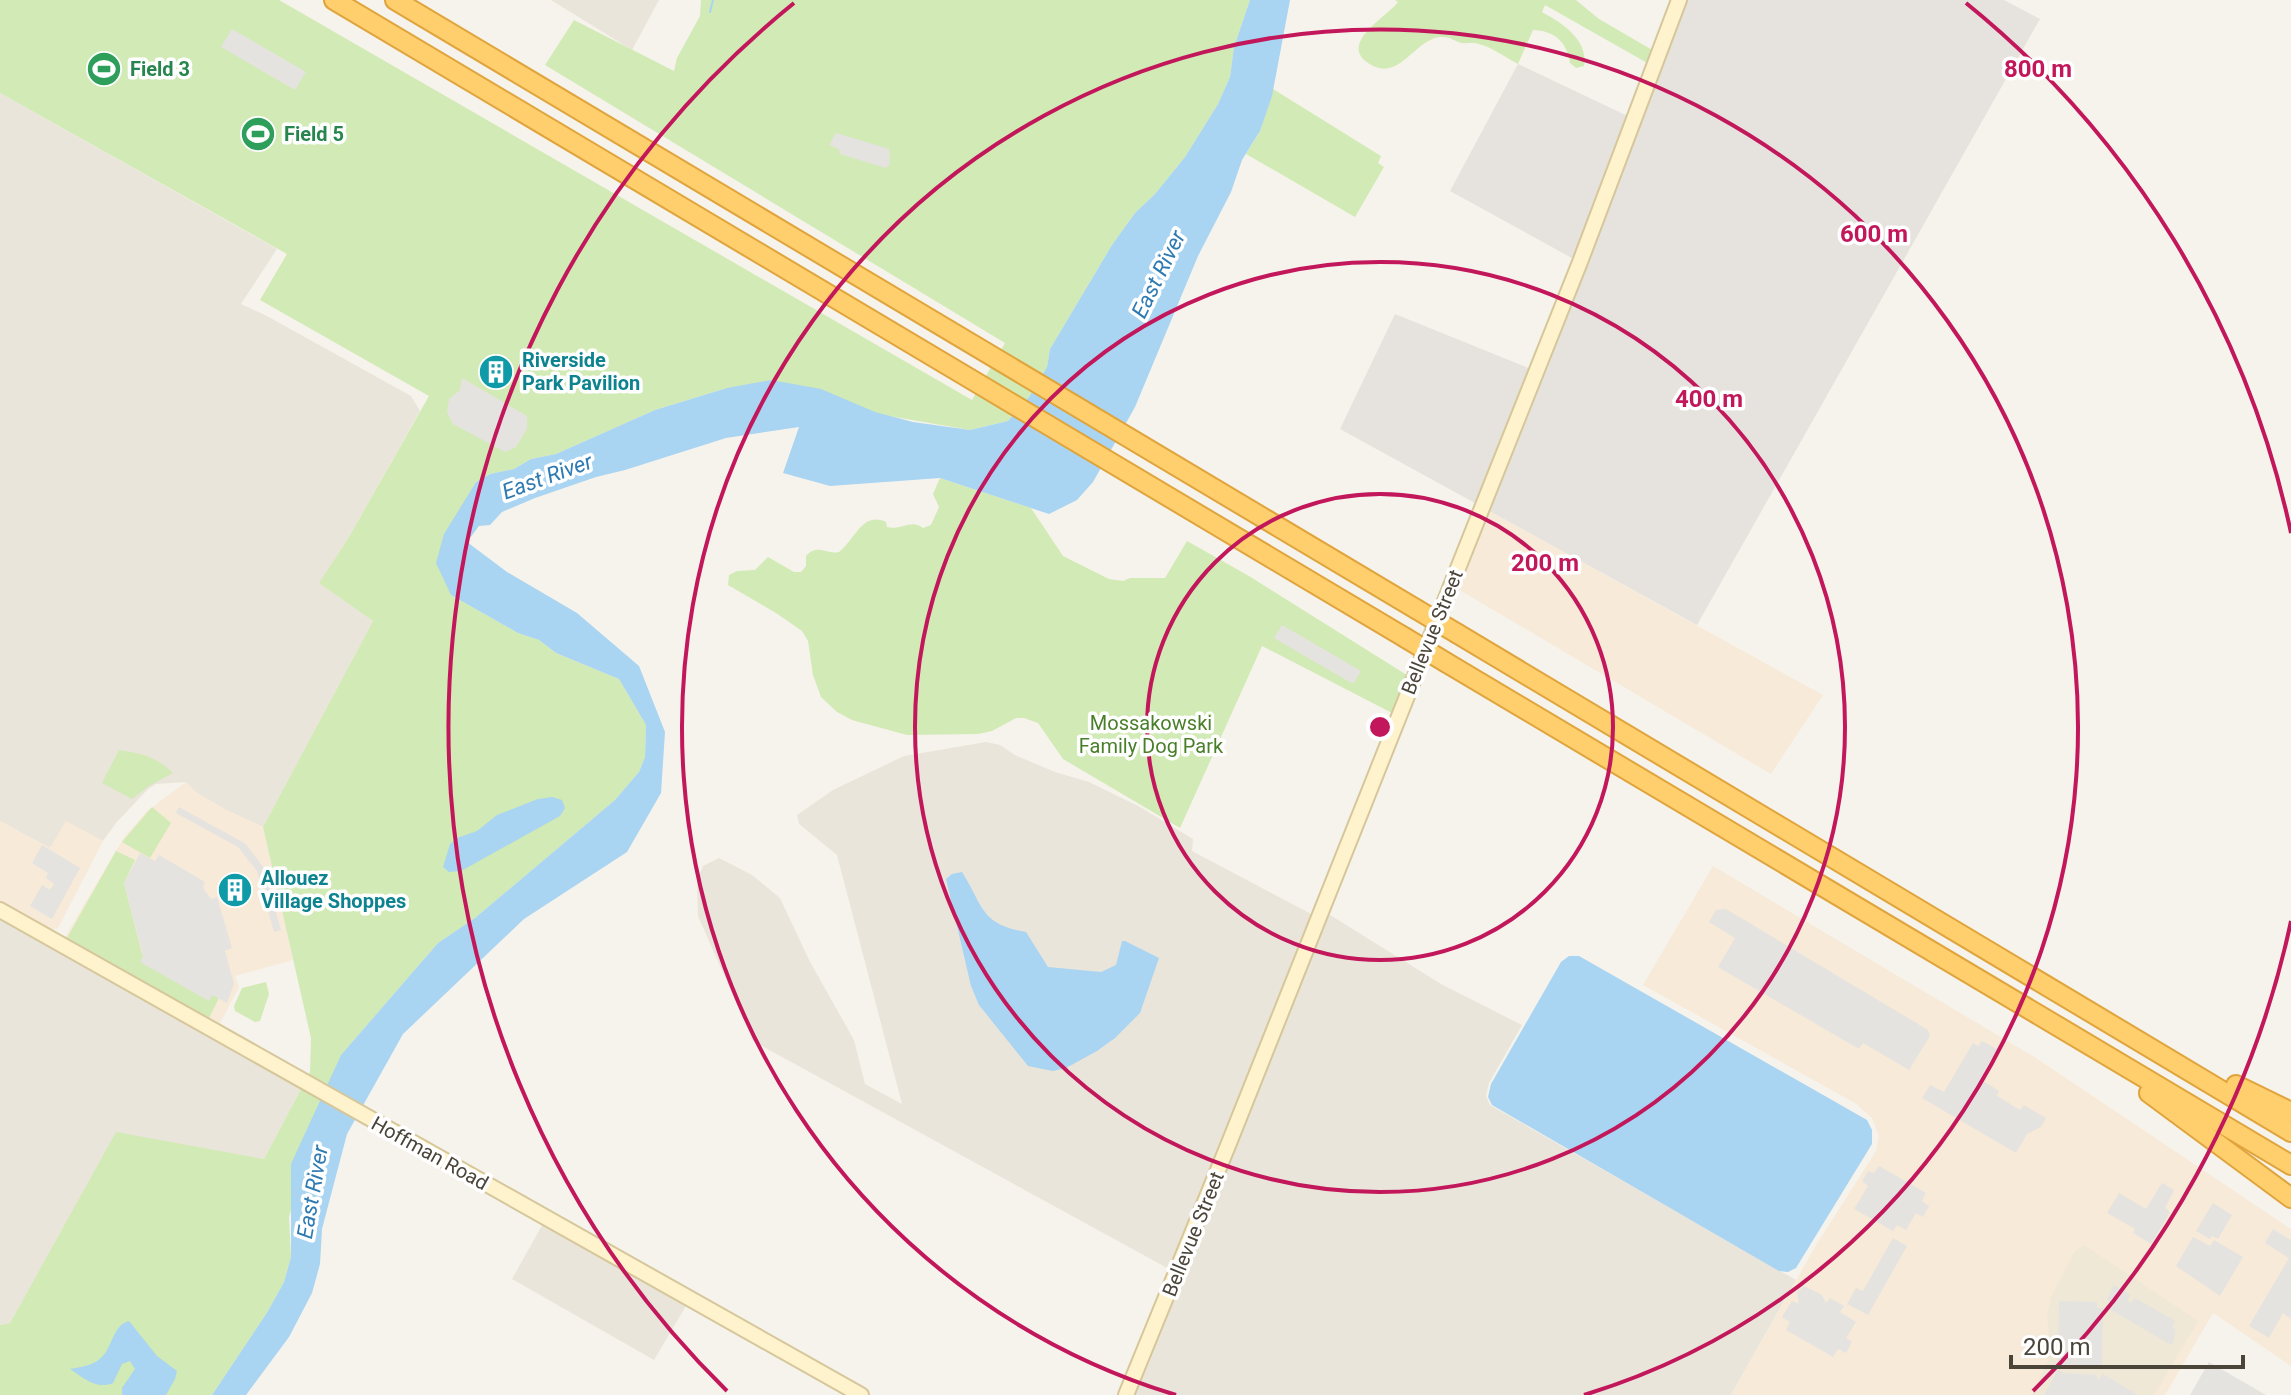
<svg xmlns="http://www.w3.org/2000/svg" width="2291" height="1395" font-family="Roboto,sans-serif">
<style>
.residential{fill:#eae5da}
.commercial{fill:#f7ead8}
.industrial{fill:#e6e2dd}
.education{fill:#efe8d6}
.green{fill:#d2eab5}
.parking{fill:#e5e3e0}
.water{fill:#a9d4f2}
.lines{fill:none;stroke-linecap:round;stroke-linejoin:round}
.stream{stroke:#a9d4f2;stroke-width:2}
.secondary-casing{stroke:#d6c79b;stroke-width:18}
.highway-casing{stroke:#e0a43c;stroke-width:22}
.secondary{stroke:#fff3cd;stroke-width:14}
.highway{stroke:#ffcf6e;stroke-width:18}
.highway-bridge-casing{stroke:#e0a43c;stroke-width:22;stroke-linecap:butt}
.highway-bridge{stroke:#ffcf6e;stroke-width:18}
.ring{fill:none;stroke:#c2185b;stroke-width:4}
.labels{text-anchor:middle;stroke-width:7;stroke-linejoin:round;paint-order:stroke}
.leisure-label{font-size:20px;font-weight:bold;fill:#27864d;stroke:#fff;text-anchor:start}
.culture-label{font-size:20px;font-weight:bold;fill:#0d838f;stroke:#fff;text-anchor:start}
.street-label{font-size:20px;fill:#4b4439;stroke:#fff}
.park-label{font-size:20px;fill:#4a7f2a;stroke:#fff}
.water-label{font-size:22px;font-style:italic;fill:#2e7ab2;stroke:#fff}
.centre{fill:#c2185b;stroke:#fff;stroke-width:4}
.ring-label{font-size:24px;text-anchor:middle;font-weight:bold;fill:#c2185b;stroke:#fff;stroke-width:7;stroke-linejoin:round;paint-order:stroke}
</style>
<rect width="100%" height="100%" fill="#f6f3ec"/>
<!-- residential -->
<g class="residential">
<path d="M551 0H659L632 50Z"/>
<path d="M0 93 277 249 241 304 267 316 411 396 420 411 346 542 320 583 373 621 263 827 226 810 197 793 186 782 156 784 148 789 116 823 103 841 66 822 50 848 0 821Z"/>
<path d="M986 742 1000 745 1015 755 1055 772 1089 782 1140 807 1193 839 1192 851 1313 915 1169 1269 753 1041 698 916 697 881 703 866 719 858 752 875 780 898 809 960 854 1040 865 1084 902 1104 837 855 799 824 797 815 833 790 904 756Z"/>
<path d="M1327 913 1441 984 1522 1025 1489 1083 1486 1096 1490 1105 1796 1280 1731 1395H1132Z"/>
<path d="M0 916 302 1087 264 1159 116 1133 10 1323 0 1325Z"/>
<path d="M544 1222 687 1304 654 1360 512 1279Z"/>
</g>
<!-- commercial -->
<g class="commercial">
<path d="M1482 507 1823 695 1771 774 1451 585Z"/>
<path d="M186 782 197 793 226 810 263 827 293 960 235 976 239 987 218 1027 65 937 123 839 147 811Z"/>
<path d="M0 821 50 848 66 821 103 841 58 928 46 931 0 903Z"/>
<path d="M1713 866 2036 1058 2291 1229V1366L2213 1313 2165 1395H1731L1815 1247 1876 1151 1879 1136 1872 1118 1855 1103 1643 985Z"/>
</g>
<!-- industrial -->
<path class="industrial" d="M1679 0H2004L2040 19 1697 625 1340 429 1395 314 1536 371 1579 262 1450 191 1518 64 1634 119Z"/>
<!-- education -->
<path class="education" d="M2084 1245 2198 1321 2154 1395H2032L2047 1363 2050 1343 2047 1318 2051 1297 2075 1251Z"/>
<!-- green -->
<g class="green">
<path d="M0 0H279L972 400 1005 343 545 65 574 20 674 71 677 58 700 16 701 0H1250L1234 47 1230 77 1218 104 1185 157 1155 194 1135 213 1112 245 1050 349 1047 367 1029 397 1008 421 970 430 727 388 655 410 556 454 531 459 514 469 490 474 476 482 464 503 451 595 518 633 539 640 556 653 619 679 646 725 645 757 639 772 615 800 475 918 438 943 341 1055 319 1106 289 1217 291 1257 284 1282 268 1311 212 1395H0V1325L10 1323 116 1132 264 1159 310 1072 311 1038 263 827 373 621 319 583 346 542 429 396 260 300 287 254 0 93Z"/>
<path d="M1395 0H1576L1599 19 1654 51 1649 64 1545 5 1542 12C1562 23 1589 40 1584 66L1576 68 1570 63C1567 42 1555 31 1533 30L1518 64C1506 58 1492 47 1479 44 1473 42 1467 44 1461 43 1455 41 1450 37 1443 37 1415 36 1400 85 1368 63 1338 43 1388 16 1398 2Z"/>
<path d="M1273 89 1381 156 1378 163 1384 167 1355 217 1246 154 1260 131Z"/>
<path d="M940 478 1031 508 1063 556 1109 579 1123 581 1130 578H1165L1187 541 1249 576 1410 677 1394 714 1262 646 1180 828 1063 759 1038 723 1024 718H1016L992 731 978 734 907 735 852 720 837 712 821 697 813 675 808 641 802 631 776 613 728 585 729 575 737 571 755 570 768 557 794 572H801L806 566V556C818 543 826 555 839 552 855 540 862 511 886 522L887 527C901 531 911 518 923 528L931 525 939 507 933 494Z"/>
<path d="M119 750C142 753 156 757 173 773L149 786 132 799 102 783Z"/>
<path d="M152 807 171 823 150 858 122 842Z"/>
<path d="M116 851 135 860 124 883 142 954 209 1000 212 994 219 998 209 1018 67 938Z"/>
<path d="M266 982 269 994 260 1021 255 1022 235 1011 234 1006 242 988Z"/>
</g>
<!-- parking -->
<g class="parking">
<path d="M232 29 306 72 295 90 221 47Z"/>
<path d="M836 133 889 149 890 164 886 168 840 154 839 149 829 145Z"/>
<path d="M462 378 527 416V429L516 447 505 452 453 424 447 412 449 399 460 390Z"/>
<path d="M1282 625 1361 671 1353 684 1274 638Z"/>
<path d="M179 807 246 844 263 867 281 930 274 932 257 871 238 847 176 813Z"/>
<path d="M42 845 80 868 52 919 30 906 42 885 50 890 54 884 46 878 48 873 32 863Z"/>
<path d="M140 853 155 861 159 855 205 882 203 888 211 899 217 897 232 948 225 951 234 984 227 1003 212 995 209 1001 140 962 143 956 124 883Z"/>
<path d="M1726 909 1928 1030 1930 1036 1909 1070 1863 1043 1859 1049 1718 967 1735 938 1709 922 1716 910Z"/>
<path d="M1982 1041 1997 1049 1980 1079 1999 1091 1997 1096 2020 1110 2024 1105 2046 1118 2041 1127 2027 1134 2016 1153 1922 1098 1930 1085 1944 1092 1973 1043 1978 1046Z"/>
<path d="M1879 1166 1926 1193 1922 1201 1929 1206 1923 1217 1916 1213 1906 1230 1897 1225 1893 1231 1854 1209 1868 1186 1862 1181 1868 1171 1874 1173Z"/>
<path d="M2162 1183 2174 1190 2165 1208 2170 1212 2151 1244 2133 1233 2135 1229 2107 1213 2119 1193 2146 1209Z"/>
<path d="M2213 1203 2232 1215 2218 1239 2212 1236 2210 1239 2196 1231Z"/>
<path d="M2273 1229 2291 1240V1319L2283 1313 2269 1338 2249 1326 2289 1258 2265 1243Z"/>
<path d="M2193 1237 2210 1246 2214 1240 2243 1257 2220 1296 2176 1266Z"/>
<path d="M1893 1238 1907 1246 1868 1315 1847 1304 1856 1288 1863 1291Z"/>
<path d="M2114 1285 2130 1295 2128 1301 2131 1303 2135 1298 2175 1321 2172 1326 2175 1329 2174 1341 2171 1345 2108 1308 2111 1303 2107 1299Z"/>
<path d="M1804 1286 1822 1295 1826 1303 1830 1298 1844 1306 1840 1312 1856 1322 1846 1338 1852 1342 1846 1353 1838 1349 1833 1357 1786 1330 1790 1322 1782 1317 1792 1301 1799 1304 1797 1292Z"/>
<path d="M2059 1301 2097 1302V1308H2103L2102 1366H2058Z"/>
<path d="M2209 1362 2266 1395H2190Z"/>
<path d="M2058 1370 2064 1373 2096 1375 2099 1380 2103 1374 2138 1395H2044Z"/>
</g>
<!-- water -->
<g class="water">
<path d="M1250 0H1290L1272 96 1260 131 1242 160 1231 192 1198 256 1135 407 1093 482 1077 500 1049 514 940 478 830 486 783 473 799 427 726 438 625 470 596 477 535 498 502 512 490 525 479 526 467 542 507 572 577 613 639 666 665 732 661 793 627 852 524 919 403 1034 347 1134 322 1229 320 1264 312 1293 289 1337 246 1395H212L268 1311 284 1282 291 1257V1164L341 1055 438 943 475 918 615 800 639 772 645 757 646 725 619 679 556 653 539 640 518 633 451 595 436 563 444 534 476 482 490 474 514 469 531 459 556 454 655 410 727 388 771 380 821 389 875 412 913 422 970 430 1008 421 1029 397 1047 367 1050 349 1112 245 1135 213 1155 194 1185 157 1218 104 1230 77 1234 47Z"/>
<path d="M552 797 562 800 565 808 560 816 461 871 449 872 443 867 450 844 457 838 477 831 497 815 538 799Z"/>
<path d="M962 872C984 907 980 924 1026 932L1048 967 1101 972 1116 965 1122 941H1125L1159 958 1140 1013 1115 1038 1097 1051 1066 1068 1053 1071 1028 1066 979 1005 971 986 946 879 952 874Z"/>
<path d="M1569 956H1579L1867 1120 1872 1130V1144L1796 1268 1788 1272 1779 1271 1492 1105 1488 1097 1491 1084 1561 962Z"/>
<path d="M129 1321 157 1356 177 1371 175 1379 166 1395H122V1388L135 1369 130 1361 122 1364 113 1383C96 1390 84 1378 70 1369 81 1367 92 1366 101 1358 113 1347 112 1326 129 1321Z"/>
</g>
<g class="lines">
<!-- stream -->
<path class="stream" d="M710 12 713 0"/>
<!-- secondary casing -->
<g class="secondary-casing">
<g id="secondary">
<path d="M0 910 861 1395"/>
<path d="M1126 1395 1229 1143 1580 262 1679 0"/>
</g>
</g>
<!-- highway casing -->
<g class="highway-casing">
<g id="highway">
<path d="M334 0 1404 637"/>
<path d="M395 0 1416 609"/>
<path d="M1458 634 2291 1132"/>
<path d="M1447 663 2291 1165"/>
<path d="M2236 1085 2291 1112"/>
<path d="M2149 1093 2291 1198"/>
</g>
</g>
<!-- secondary -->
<use href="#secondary" class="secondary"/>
<!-- highway -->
<use href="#highway" class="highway"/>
<!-- highway-bridge casing -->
<g class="highway-bridge-casing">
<g id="highway-bridge">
<path d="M1416 609 1458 634"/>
<path d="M1404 637 1447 663"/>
</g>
</g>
<!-- highway-bridge -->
<use href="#highway-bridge" class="highway-bridge"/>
</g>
<!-- distance rings -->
<g class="ring">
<circle cx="1380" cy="727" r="233"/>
<circle cx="1380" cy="727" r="465"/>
<path d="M1176 1395A698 698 0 1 1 1584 1395"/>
<path d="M2291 921A931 931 0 0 1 2033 1391M727 1391A931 931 0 0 1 794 3M1966 3A931 931 0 0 1 2291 533"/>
</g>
<!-- icons -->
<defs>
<g id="stadium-disc" transform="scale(1.8)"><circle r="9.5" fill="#2e9e5b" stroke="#fff"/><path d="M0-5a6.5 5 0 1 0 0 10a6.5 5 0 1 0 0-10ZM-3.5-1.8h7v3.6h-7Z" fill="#fff"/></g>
<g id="building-disc" transform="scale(1.8)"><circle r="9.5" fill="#0f9aa8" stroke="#fff"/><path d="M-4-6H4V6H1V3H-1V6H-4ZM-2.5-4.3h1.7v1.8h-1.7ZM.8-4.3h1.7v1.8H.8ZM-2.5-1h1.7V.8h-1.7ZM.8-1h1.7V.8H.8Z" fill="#fff"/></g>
</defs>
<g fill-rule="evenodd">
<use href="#stadium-disc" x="104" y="69"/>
<use href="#stadium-disc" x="258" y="134"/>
<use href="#building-disc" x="496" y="372"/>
<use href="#building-disc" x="235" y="890"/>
</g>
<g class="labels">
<!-- leisure labels -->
<g class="leisure-label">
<text x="130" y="76">Field 3</text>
<text x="284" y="141">Field 5</text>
</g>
<!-- culture labels -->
<g class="culture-label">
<text x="522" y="367">Riverside<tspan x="522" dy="23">Park Pavilion</tspan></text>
<text x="261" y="885">Allouez<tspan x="261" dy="23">Village Shoppes</tspan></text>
</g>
<!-- street labels -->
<g class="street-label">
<text transform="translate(1432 632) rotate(-68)" y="7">Bellevue Street</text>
<text transform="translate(430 1153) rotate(29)" y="7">Hoffman Road</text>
<text transform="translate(1193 1234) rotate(-68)" y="7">Bellevue Street</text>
</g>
<!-- park labels -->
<g class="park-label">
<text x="1151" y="730">Mossakowski<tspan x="1151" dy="23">Family Dog Park</tspan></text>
</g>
<!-- water labels -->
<g class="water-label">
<text transform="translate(1158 274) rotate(-64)" y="8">East River</text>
<text transform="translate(547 476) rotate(-20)" y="8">East River</text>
<text transform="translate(312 1192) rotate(-80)" y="8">East River</text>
</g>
</g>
<circle cx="1380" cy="727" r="12" class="centre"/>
<g class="ring-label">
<text x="2038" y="77">800 m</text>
<text x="1874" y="242">600 m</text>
<text x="1709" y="407">400 m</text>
<text x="1545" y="571">200 m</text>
</g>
<!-- scale -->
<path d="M2011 1355v12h232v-12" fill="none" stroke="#4b4439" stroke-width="4"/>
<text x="2023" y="1355" font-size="24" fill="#4b4439" stroke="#ffffff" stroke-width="6" paint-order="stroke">200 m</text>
</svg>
